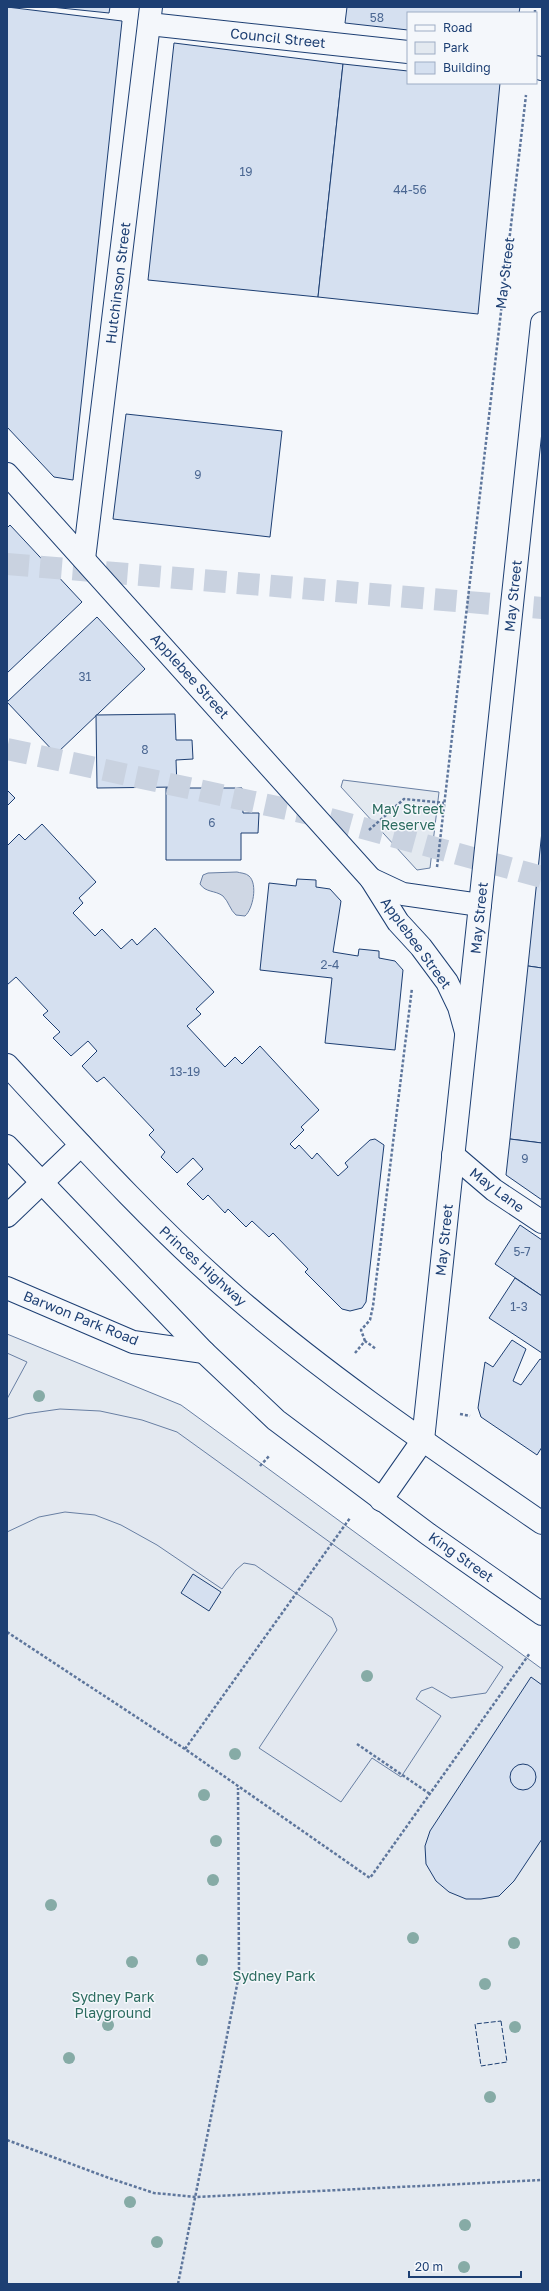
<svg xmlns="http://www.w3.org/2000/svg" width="549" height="2291" font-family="'Golos Text',sans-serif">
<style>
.green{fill:#e3e9f0;stroke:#687fa3}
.parking{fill:#e3e8f0;stroke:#687fa3}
.water{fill:#cfd7e4;stroke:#687fa3}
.building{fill:#d5e0f0;stroke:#1d3f73}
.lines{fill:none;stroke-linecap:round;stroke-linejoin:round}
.motorway-tunnel{stroke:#c9d2e0;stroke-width:22;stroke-dasharray:22 11;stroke-linecap:butt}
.minor-casing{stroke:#1d3f73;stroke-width:24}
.secondary-casing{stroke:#1d3f73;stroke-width:24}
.trunk-casing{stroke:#1d3f73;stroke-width:24}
.path{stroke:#5e769c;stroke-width:2.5;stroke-dasharray:3 2;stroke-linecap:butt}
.minor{stroke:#f4f7fb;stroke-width:22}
.secondary{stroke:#f4f7fb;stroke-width:22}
.trunk{stroke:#f4f7fb;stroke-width:22}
.fence{stroke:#1d3f73;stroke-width:1;stroke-dasharray:5 2;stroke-linecap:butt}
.tree{fill:#86aba6}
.labels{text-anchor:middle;stroke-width:3;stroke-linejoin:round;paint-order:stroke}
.number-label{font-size:12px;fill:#4b6792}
.street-label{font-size:14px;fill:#1d3f73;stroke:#f4f7fb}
.park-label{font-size:14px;fill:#2c6c60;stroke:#f4f7fb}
</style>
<rect width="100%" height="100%" fill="#f4f7fb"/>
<!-- green -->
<g class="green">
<path d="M343 780 439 792 430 868 417 870 341 787Z"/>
<path d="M7 1334 181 1405 542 1669V2284H7Z"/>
</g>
<!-- parking -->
<g class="parking">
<path d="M7 1353 27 1362 7 1399Z"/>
<path d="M60 1409 100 1411 142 1420 177 1432 503 1667 486 1693 451 1698 432 1687 421 1691 416 1699 441 1716 401 1777 372 1758 341 1802 259 1748 337 1630 332 1618 255 1565 244 1563 236 1570 222 1589 157 1545 121 1525 95 1515 65 1512 39 1517 7 1532V1419L25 1414Z"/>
</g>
<!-- water -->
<path class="water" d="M237 872C240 873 246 873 249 876 258 884 253 909 245 916L236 915C230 910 229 902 223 896 215 890 206 893 200 884L203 875 208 873Z"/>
<!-- building -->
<g class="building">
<path d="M7 7 122 21 73 480 54 477 7 427Z"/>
<path d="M51 7H110L109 13Z"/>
<path d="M347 7H520L519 13H408V30L345 23Z"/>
<path d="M174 43 343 64 318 297 148 280Z"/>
<path d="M343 64 408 71V83H500L478 314 318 297Z"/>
<path d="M126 414 282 431 270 537 113 519Z"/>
<path d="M10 525 82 602 7 673V528Z"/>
<path d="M97 617 145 669 56 754 7 702Z"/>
<path d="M175 714 176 740H192L193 759 176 760 177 787 97 788 96 715Z"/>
<path d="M166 788H242L243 813H259L258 833H241V860H166Z"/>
<path d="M7 790 15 798 7 806Z"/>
<path d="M42 824 96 882 79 898 83 903 73 913 95 936 102 929 121 949 132 939 137 945 155 928 214 992 196 1009 201 1014 187 1026 225 1067 235 1057 242 1064 260 1046 319 1110 301 1127 304 1130 290 1144 295 1149 299 1145 312 1159 317 1153 338 1176 348 1167 345 1163 370 1140 375 1139 384 1145 366 1302 362 1308 350 1311 342 1309 305 1272 308 1269 273 1233 269 1237 252 1221 246 1227 228 1209 225 1213 208 1195 203 1200 187 1184 203 1169 193 1158 177 1173 161 1157 165 1152 149 1135 154 1130 104 1077 97 1082 82 1066 97 1051 88 1041 71 1056 53 1038 60 1032 43 1015 48 1011 16 977 7 985V846L19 834 25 840Z"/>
<path d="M542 831V968L528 966Z"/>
<path d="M297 879 316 880V887L330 889 341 901 333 952 358 956 359 949 379 951V958L395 961 403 970 395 1050 325 1043 332 978 260 970 269 883 296 886Z"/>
<path d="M528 966 542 968V1143L510 1139Z"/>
<path d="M510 1139 542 1143V1200L506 1175Z"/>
<path d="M520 1225 542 1240V1296L495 1264Z"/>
<path d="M515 1278 542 1296V1353L489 1318Z"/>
<path d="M512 1340 526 1349 513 1381 521 1385 540 1359 542 1360V1447L537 1455 481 1417 478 1408 485 1362 493 1367Z"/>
<path d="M193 1574 221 1592 209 1611 181 1593Z"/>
<path d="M531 1677 542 1685V1839L514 1881 499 1896 481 1899H466L449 1892 436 1881 426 1864 425 1846 430 1831Z"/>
<circle cx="523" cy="1777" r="13"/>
</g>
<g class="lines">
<!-- motorway-tunnel -->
<g class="motorway-tunnel">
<path d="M7 564 542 608"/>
<path d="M7 749 319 816 542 877"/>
</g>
<!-- minor casing -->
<g class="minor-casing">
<g id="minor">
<path d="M149 24 408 52"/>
<path d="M536 67 542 69"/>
<path d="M7 474 371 879 398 922 421 947 447 982 459 1007 466 1032"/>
<path d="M84 559 151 7"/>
<path d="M371 879 403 894 480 905"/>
<path d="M453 1155 494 1190 542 1222"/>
<path d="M7 1216 81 1145"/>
<path d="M7 1288 133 1342 204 1352"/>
</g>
</g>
<!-- secondary casing -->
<g class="secondary-casing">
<path id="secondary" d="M381 1500 423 1440 542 323"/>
</g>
<!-- trunk casing -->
<g class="trunk-casing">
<g id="trunk">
<path d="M7 1065C81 1145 154 1226 236 1297 332 1380 438 1451 542 1523"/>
<path d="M7 1146 204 1352 276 1420 428 1534 542 1614"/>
</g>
</g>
<!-- path -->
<g class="path">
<path d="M535 13V7"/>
<path d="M369 830 404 799 444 803"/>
<path d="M437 867 526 95"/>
<path d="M365 1341 361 1330 370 1320 373 1306 412 988"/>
<path d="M355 1353 365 1341 376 1349"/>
<path d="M460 1414 470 1416"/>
<path d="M260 1466 270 1455"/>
<path d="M7 1632 185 1749 370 1878 530 1653"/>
<path d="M357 1744 430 1794"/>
<path d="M185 1749 350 1518"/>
<path d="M7 2140 109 2178 154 2193 196 2197 542 2180"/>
<path d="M178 2284 239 1975 238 1788"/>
</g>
<!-- minor -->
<use href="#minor" class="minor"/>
<!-- secondary -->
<use href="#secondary" class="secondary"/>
<!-- trunk -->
<use href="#trunk" class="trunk"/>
<!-- fence -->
<path class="fence" d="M501 2021 507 2062 481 2066 475 2024Z"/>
</g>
<!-- trees -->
<g class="tree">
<circle cx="39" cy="1396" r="6"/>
<circle cx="367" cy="1676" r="6"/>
<circle cx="235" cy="1754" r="6"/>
<circle cx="204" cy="1795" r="6"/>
<circle cx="216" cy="1841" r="6"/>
<circle cx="213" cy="1880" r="6"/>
<circle cx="51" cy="1905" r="6"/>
<circle cx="413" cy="1938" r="6"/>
<circle cx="514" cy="1943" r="6"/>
<circle cx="202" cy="1960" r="6"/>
<circle cx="132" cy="1962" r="6"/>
<circle cx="485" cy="1984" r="6"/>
<circle cx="108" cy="2025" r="6"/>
<circle cx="515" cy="2027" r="6"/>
<circle cx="69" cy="2058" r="6"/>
<circle cx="490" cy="2097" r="6"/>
<circle cx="130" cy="2202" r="6"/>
<circle cx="465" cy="2225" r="6"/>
<circle cx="157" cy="2242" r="6"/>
<circle cx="464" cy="2267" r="6"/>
</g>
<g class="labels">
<!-- number labels -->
<g class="number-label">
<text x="377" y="22">58</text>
<text x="246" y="176">19</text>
<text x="410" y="194">44-56</text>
<text x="198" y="479">9</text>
<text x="85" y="681">31</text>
<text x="145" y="754">8</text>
<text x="212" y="827">6</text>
<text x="330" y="969">2-4</text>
<text x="185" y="1076">13-19</text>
<text x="525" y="1163">9</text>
<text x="522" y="1256">5-7</text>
<text x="519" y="1311">1-3</text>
</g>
<!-- street labels -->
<g class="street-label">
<text transform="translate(278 38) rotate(6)" y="5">Council Street</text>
<text transform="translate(505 273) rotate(-83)" y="5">May Street</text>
<text transform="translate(118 283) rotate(-83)" y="5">Hutchinson Street</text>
<text transform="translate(513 596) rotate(-84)" y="5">May Street</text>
<text transform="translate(190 676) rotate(48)" y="5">Applebee Street</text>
<text transform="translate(479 918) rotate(-84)" y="5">May Street</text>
<text transform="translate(416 943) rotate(54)" y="5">Applebee Street</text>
<text transform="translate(497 1190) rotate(37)" y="5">May Lane</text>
<text transform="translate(444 1240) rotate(-84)" y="5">May Street</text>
<text transform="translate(203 1266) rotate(42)" y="5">Princes Highway</text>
<text transform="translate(81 1318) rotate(22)" y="5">Barwon Park Road</text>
<text transform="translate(461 1557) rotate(35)" y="5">King Street</text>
</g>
<!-- park labels -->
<g class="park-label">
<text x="408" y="814">May Street<tspan x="408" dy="16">Reserve</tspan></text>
<text x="274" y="1981">Sydney Park</text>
<text x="113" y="2002">Sydney Park<tspan x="113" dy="16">Playground</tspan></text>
</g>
</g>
<!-- border -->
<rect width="549" height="2291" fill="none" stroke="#1d3f73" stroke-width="16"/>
<!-- legend -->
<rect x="407" y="12" width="130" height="72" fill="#f4f7fb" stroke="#9eadc5"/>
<rect x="415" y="25" width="20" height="6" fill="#f4f7fb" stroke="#9eadc5"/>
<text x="443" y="32" font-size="12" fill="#1d3f73">Road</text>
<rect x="415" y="42" width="20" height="12" fill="#e3e9f0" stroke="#9eadc5"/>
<text x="443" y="52" font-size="12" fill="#1d3f73">Park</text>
<rect x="415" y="62" width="20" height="12" fill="#d5e0f0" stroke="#9eadc5"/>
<text x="443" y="72" font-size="12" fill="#1d3f73">Building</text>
<!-- scale -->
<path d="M409 2271v6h112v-6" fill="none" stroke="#1d3f73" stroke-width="2"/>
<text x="415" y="2271" font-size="12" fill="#1d3f73" stroke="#f4f7fb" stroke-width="3" paint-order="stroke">20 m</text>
</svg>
